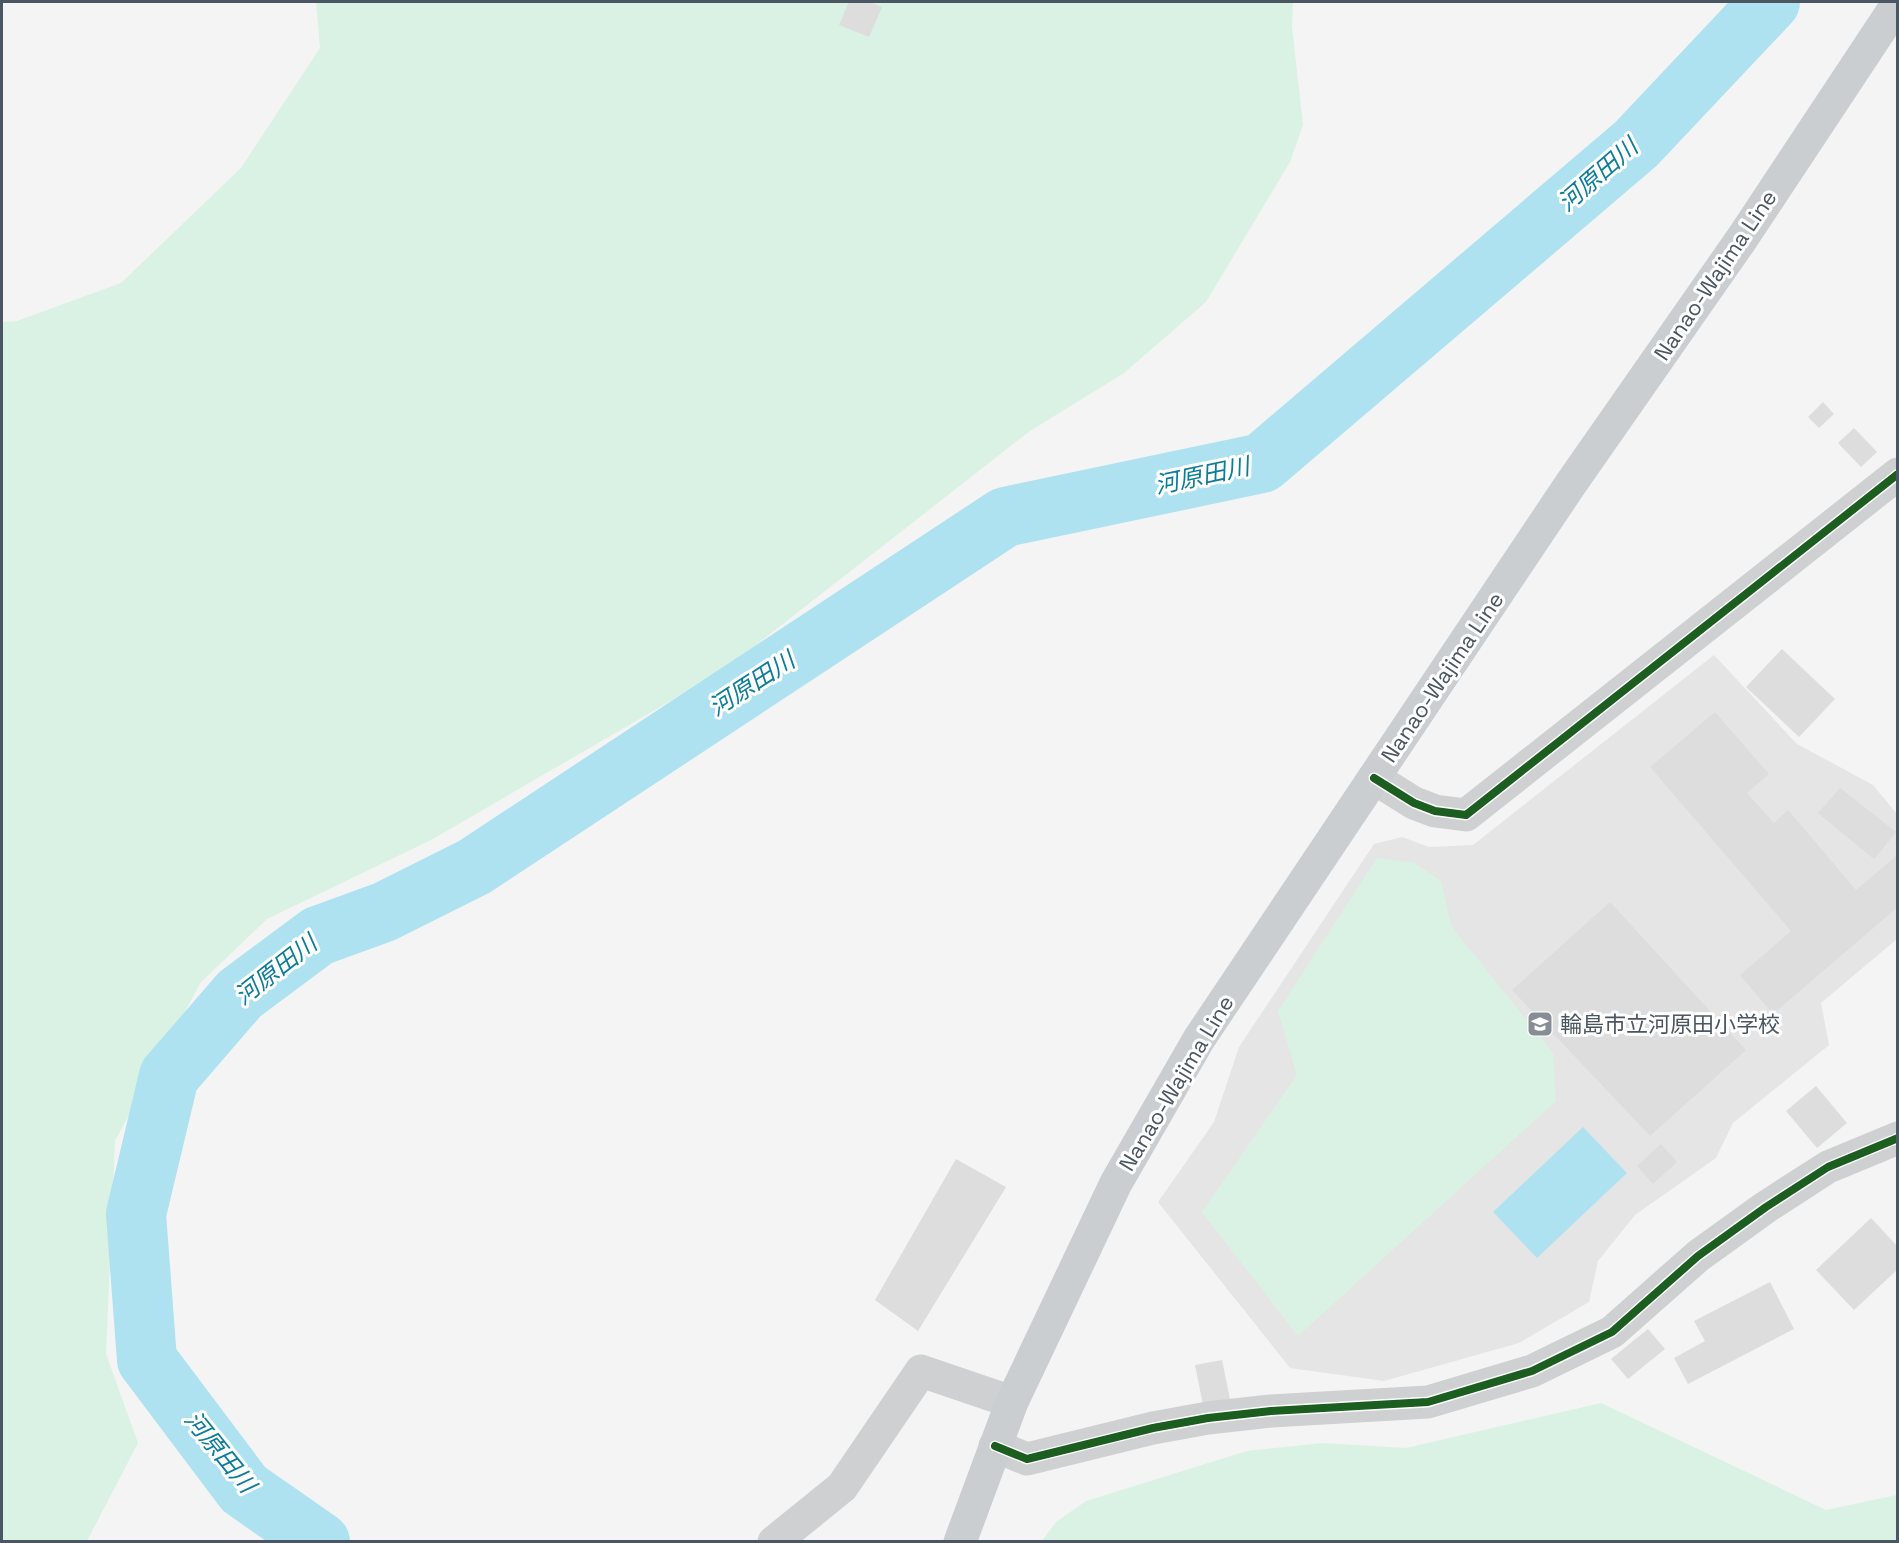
<svg xmlns="http://www.w3.org/2000/svg" width="1899" height="1543" font-family="'Space Grotesk','Noto Sans JP',sans-serif">
<style>
.education{fill:#e6e5e6}
.green{fill:#d9f2e3}
.water{fill:#aee2f0}
.lines{fill:none;stroke-linecap:round;stroke-linejoin:round}
.river{stroke:#aee2f0;stroke-width:60}
.building{fill:#ddddde}
.minor{stroke:#ced0d2;stroke-width:33}
.primary{stroke:#caced1;stroke-width:33}
.cycleway-casing{stroke:#fff;stroke-width:11}
.cycleway{stroke:#1b5e20;stroke-width:8}
.labels{text-anchor:middle;stroke-width:6;stroke-linejoin:round;paint-order:stroke}
.street-label{font-size:22px;fill:#4a5661;stroke:#fff}
.poi-label{font-size:22px;fill:#4a5661;stroke:#fff;text-anchor:start}
.water-label{font-size:24px;font-style:italic;fill:#0c7c9b;stroke:#fff}
</style>
<rect width="100%" height="100%" fill="#f4f4f4"/>
<!-- education -->
<path class="education" d="M1714 655 1797 744 1873 785 1897 814V939L1821 1003 1829 1045 1733 1123 1716 1158 1635 1215 1598 1261 1589 1302 1519 1343 1384 1381 1290 1368 1158 1202 1214 1122 1239 1047 1374 844 1402 837 1429 847 1473 845Z"/>
<!-- green -->
<g class="green">
<path d="M316 2H1293L1292 27 1303 125 1290 162 1206 302 1124 373 1030 431 724 670 431 840 267 919 201 982 115 1141 106 1354 138 1443 87 1541H2V322L17 321 121 283 241 168 320 48Z"/>
<path d="M1377 858 1414 863 1441 881 1451 926 1553 1053 1556 1101 1298 1336 1202 1212 1297 1075 1278 1011Z"/>
<path d="M1601 1403 1826 1510 1897 1495V1541H1042L1056 1522 1086 1501 1247 1451 1323 1443 1406 1448Z"/>
</g>
<!-- water -->
<path class="water" d="M1583 1127 1627 1173 1537 1258 1493 1212Z"/>
<g class="lines">
<!-- river -->
<path class="river" d="M320 1542 244 1489 147 1360 136 1214 169 1076 240 994 318 936 384 912 474 867 1005 517 1262 463 1636 144 1770 2"/>
</g>
<!-- building -->
<g class="building">
<path d="M849 2H869L882 7 869 37 839 25Z"/>
<path d="M1823 402 1834 414 1819 428 1808 417Z"/>
<path d="M1854 428 1877 452 1861 467 1838 443Z"/>
<path d="M1782 649 1835 699 1799 737 1746 687Z"/>
<path d="M1715 712 1769 774 1747 793 1774 823 1788 810 1856 890 1896 856 1898 857V907L1773 1014 1740 975 1791 931 1650 767Z"/>
<path d="M1840 788 1896 832 1874 859 1818 813Z"/>
<path d="M1610 902 1746 1050 1650 1136 1512 990Z"/>
<path d="M1816 1086 1847 1123 1817 1148 1786 1111Z"/>
<path d="M1661 1144 1677 1162 1653 1184 1637 1166Z"/>
<path d="M956 1159 1006 1187 918 1331 875 1300Z"/>
<path d="M1871 1218 1898 1247V1269L1854 1310 1816 1270Z"/>
<path d="M1770 1282 1794 1329 1688 1384 1674 1358 1705 1341 1694 1321Z"/>
<path d="M1648 1329 1665 1349 1628 1379 1611 1359Z"/>
<path d="M1222 1360 1231 1404 1204 1410 1195 1365Z"/>
</g>
<g class="lines">
<!-- minor -->
<g class="minor">
<path d="M1374 778 1414 803 1435 811 1466 815 1898 474"/>
<path d="M995 1446 1027 1459 1153 1428 1208 1418 1271 1411 1428 1402 1532 1371 1612 1332 1698 1256 1766 1207 1828 1167 1898 1138"/>
<path d="M774 1542 842 1487 921 1371 1012 1402"/>
</g>
<!-- primary -->
<path class="primary" d="M960 1542 1012 1402 1116 1183 1199 1039 1570 485 1743 237 1898 3"/>
<!-- cycleway casing -->
<g class="cycleway-casing">
<g id="cycleway">
<path d="M1374 778 1414 803 1435 811 1466 815 1898 474"/>
<path d="M995 1446 1027 1459 1153 1428 1208 1418 1271 1411 1428 1402 1532 1371 1612 1332 1698 1256 1766 1207 1828 1167 1898 1138"/>
</g>
</g>
<!-- cycleway -->
<use href="#cycleway" class="cycleway"/>
</g>
<!-- icons -->
<defs>
<g id="school-square" transform="scale(1.35)"><rect x="-9" y="-9" width="18" height="18" rx="4" fill="#868d94" stroke="#fff"/><path d="M0-5L7-2L0 1L-7-2ZM-4 1L0 2.5L4 1V4Q0 6-4 4Z" fill="#fff"/></g>
</defs>
<g fill-rule="evenodd">
<use href="#school-square" x="1540" y="1024"/>
</g>
<g class="labels">
<!-- street labels -->
<g class="street-label">
<text transform="translate(1715 275) rotate(-56)" y="8">Nanao-Wajima Line</text>
<text transform="translate(1442 677) rotate(-56)" y="8">Nanao-Wajima Line</text>
<text transform="translate(1176 1083) rotate(-59)" y="8">Nanao-Wajima Line</text>
</g>
<!-- poi labels -->
<g class="poi-label">
<text x="1560" y="1032">輪島市立河原田小学校</text>
</g>
<!-- water labels -->
<g class="water-label">
<text transform="translate(1598 175) rotate(-41)" y="8">河原田川</text>
<text transform="translate(1202 476) rotate(-12)" y="8">河原田川</text>
<text transform="translate(752 684) rotate(-33)" y="8">河原田川</text>
<text transform="translate(276 970) rotate(-38)" y="8">河原田川</text>
<text transform="translate(220 1452) rotate(51)" y="8">河原田川</text>
</g>
</g>
<!-- border -->
<rect width="1899" height="1543" fill="none" stroke="#4a5661" stroke-width="6"/>
</svg>
